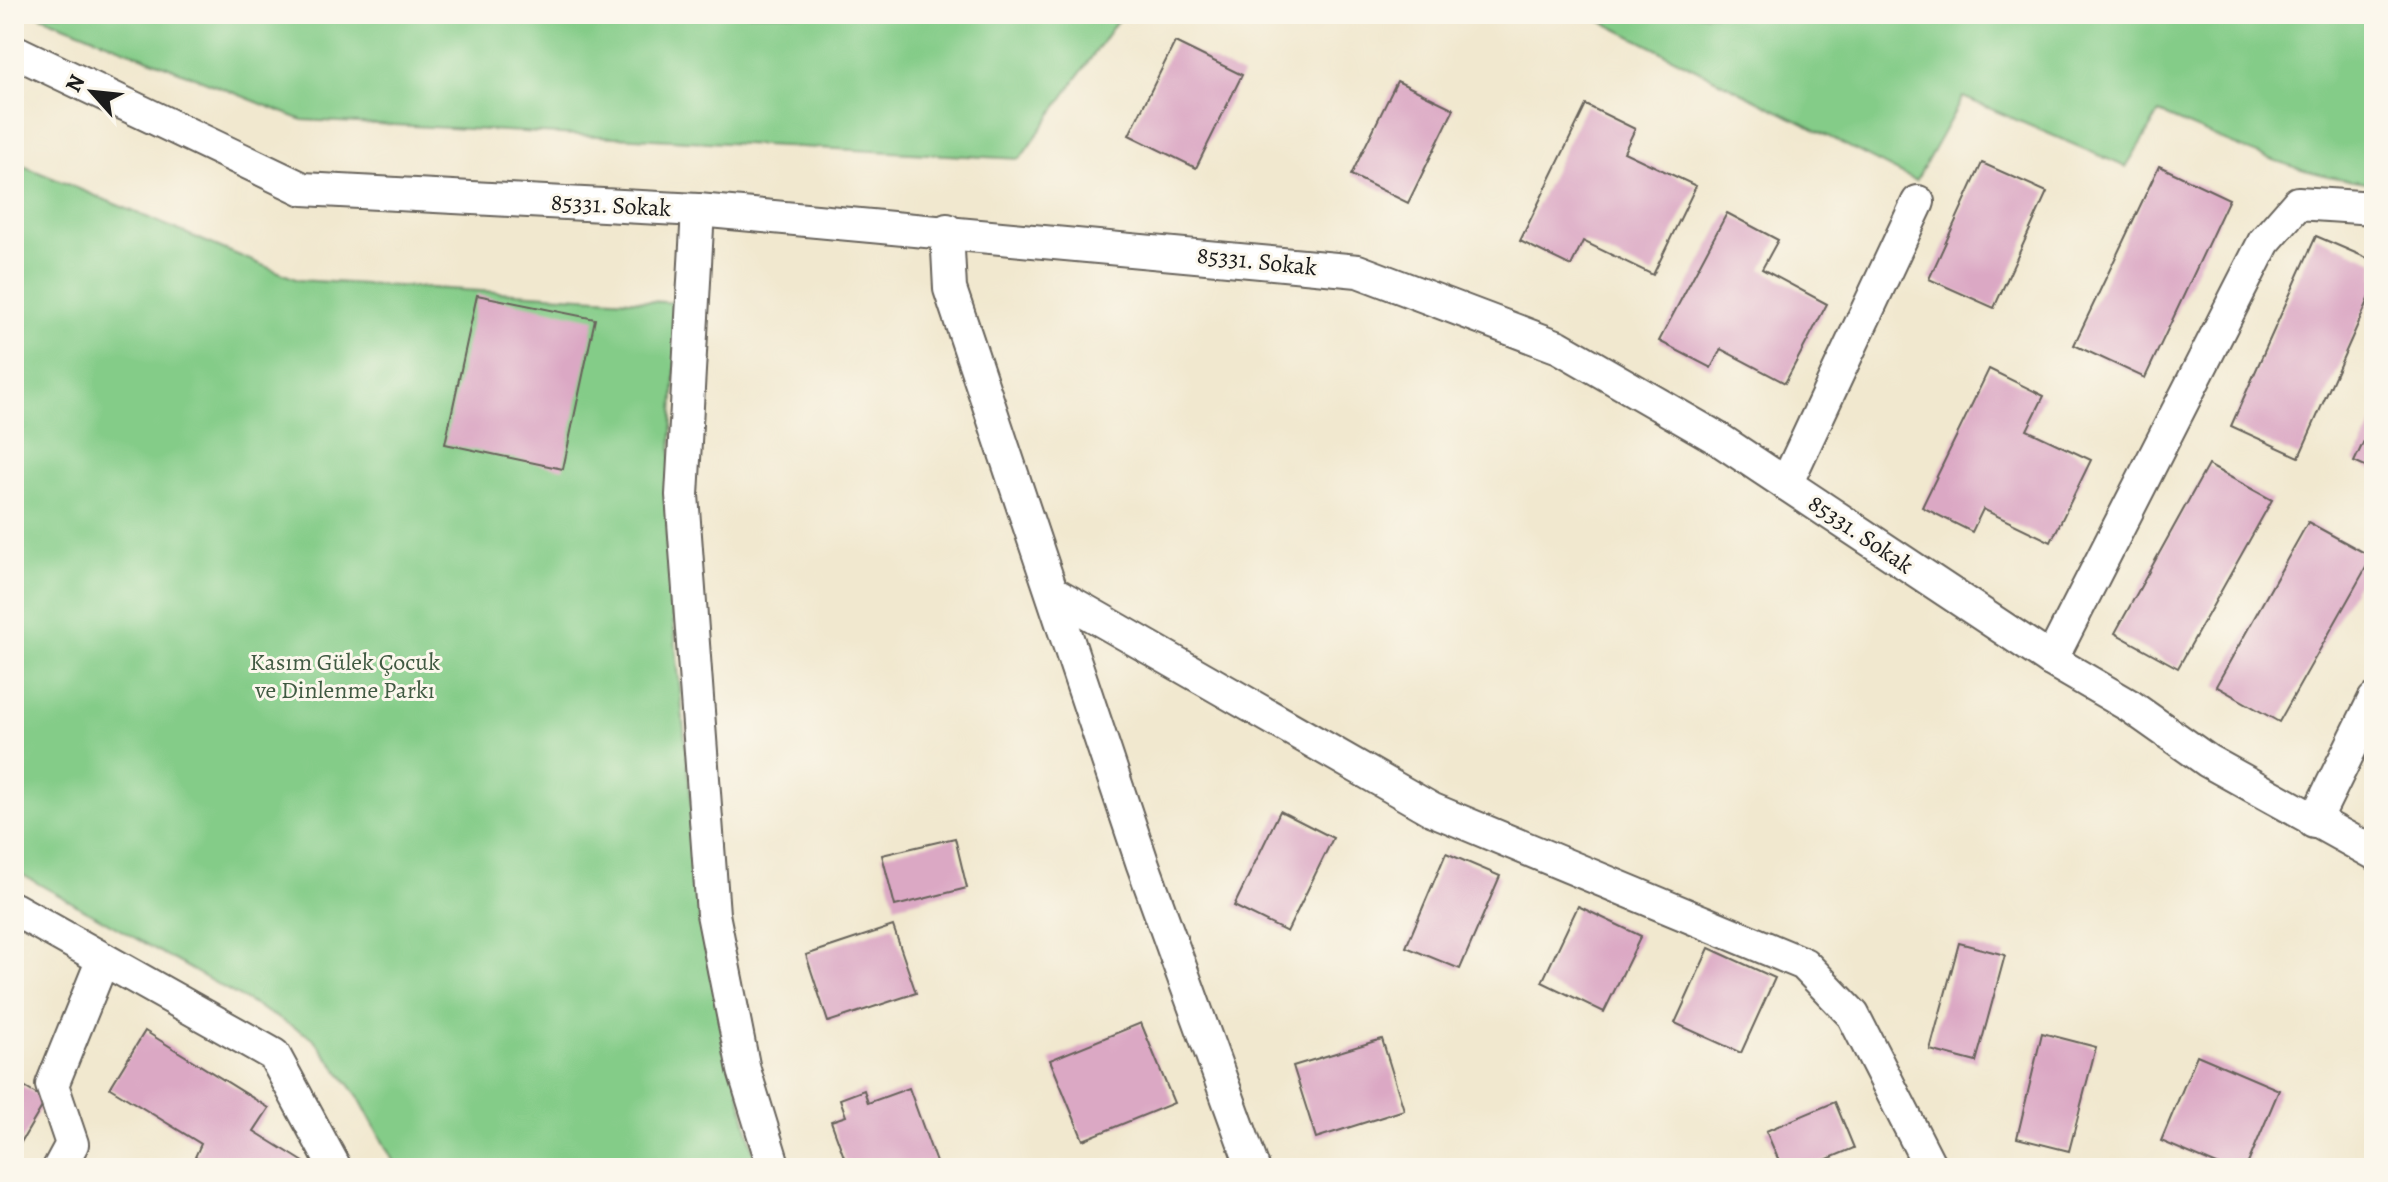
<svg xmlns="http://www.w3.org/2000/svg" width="2388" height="1182" font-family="Alegreya,serif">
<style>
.green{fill:#84cc88;stroke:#507452;stroke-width:2}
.building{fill:#dba8c4}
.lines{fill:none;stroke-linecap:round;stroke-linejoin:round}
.street-casing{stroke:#67635b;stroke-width:36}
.street{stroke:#fff;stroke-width:32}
.labels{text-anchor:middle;stroke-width:6;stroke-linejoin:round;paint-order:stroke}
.street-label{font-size:24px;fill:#1c1c1c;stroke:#fbf7ec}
.park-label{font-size:24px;fill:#405a42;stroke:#fbf7ec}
</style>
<rect width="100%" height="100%" fill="#fbf7ec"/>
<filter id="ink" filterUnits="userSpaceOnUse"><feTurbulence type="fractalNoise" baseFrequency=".0125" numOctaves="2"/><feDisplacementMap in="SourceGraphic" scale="16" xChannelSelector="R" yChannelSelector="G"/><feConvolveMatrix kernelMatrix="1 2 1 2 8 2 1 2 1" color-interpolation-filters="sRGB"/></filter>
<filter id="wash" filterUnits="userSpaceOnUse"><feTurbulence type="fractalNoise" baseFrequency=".006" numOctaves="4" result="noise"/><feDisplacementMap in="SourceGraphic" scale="32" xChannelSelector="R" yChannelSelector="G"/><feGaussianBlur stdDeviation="1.8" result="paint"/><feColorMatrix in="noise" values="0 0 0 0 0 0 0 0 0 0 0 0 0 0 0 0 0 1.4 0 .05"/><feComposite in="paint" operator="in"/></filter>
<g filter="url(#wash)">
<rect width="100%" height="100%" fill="#f1e8cf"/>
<!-- green -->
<g class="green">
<path d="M36 14H1122L1020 159 302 120Z"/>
<path d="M1587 14H2374V184C2296 176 2231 143 2159 113L2126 167 1963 97 1916 181Z"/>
<path d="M14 162 298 280 679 303 666 547 706 952 757 1168H397L358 1096 313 1038 14 870Z"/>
</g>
<g id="blocks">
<!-- building -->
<g class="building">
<path d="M1175 42 1242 75 1196 168 1129 135Z"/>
<path d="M1397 81 1454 109 1408 203 1351 175Z"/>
<path d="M1586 105 1635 129 1624 152 1696 186 1653 275 1583 241 1571 266 1520 241Z"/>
<path d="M1982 163 2047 192 1994 308 1929 279Z"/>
<path d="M2159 166 2229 199 2145 378 2074 345Z"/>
<path d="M1727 213 1778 240 1762 269 1827 304 1785 383 1721 349 1711 368 1659 341Z"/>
<path d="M2316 236 2374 261V288L2299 457 2231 426Z"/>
<path d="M477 295 595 319 563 469 445 444Z"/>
<path d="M1989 369 2044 396 2027 430 2091 460 2051 542 1983 509 1972 532 1922 507Z"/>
<path d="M2374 420V471L2354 462Z"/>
<path d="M2208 465 2272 500 2178 668 2115 633Z"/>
<path d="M2308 522 2372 557 2279 722 2216 686Z"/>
<path d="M1280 811 1333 838 1287 932 1234 906Z"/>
<path d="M955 838 967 888 895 906 882 855Z"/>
<path d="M1446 853 1500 876 1460 969 1406 947Z"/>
<path d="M1578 906 1641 936 1604 1012 1542 982Z"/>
<path d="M893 926 916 993 828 1022 806 955Z"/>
<path d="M1959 943 2005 955 1976 1062 1930 1050Z"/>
<path d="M1709 948 1775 978 1741 1053 1675 1023Z"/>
<path d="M1141 1023 1174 1103 1083 1140 1050 1060Z"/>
<path d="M145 1031 269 1108 254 1131 307 1164 305 1168H216L195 1157 201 1144 110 1088Z"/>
<path d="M2042 1033 2096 1047 2069 1151 2017 1138Z"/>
<path d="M1382 1039 1404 1110 1316 1138 1293 1066Z"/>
<path d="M2197 1055 2279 1090 2246 1168H2224L2161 1141Z"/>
<path d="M14 1081 46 1100 14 1154Z"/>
<path d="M909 1088 938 1168H848L831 1121 846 1116 840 1099 864 1090 868 1103Z"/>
<path d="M1835 1102 1854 1148 1806 1168H1782L1766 1131Z"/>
</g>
</g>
</g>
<g filter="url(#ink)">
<use href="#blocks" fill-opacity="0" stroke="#67635b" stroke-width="2"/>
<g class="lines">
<!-- street casing -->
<g class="street-casing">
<g id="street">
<path d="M14 51 303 189 698 210 1358 271 1559 347 1717 438 2051 660 2130 706 2208 761 2374 853"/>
<path d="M698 210 682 495 713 914 744 1070 774 1168"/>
<path d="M947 230 950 289 1142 862 1253 1168"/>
<path d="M1786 484 1918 202"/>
<path d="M1054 593 1431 809 1804 964 1853 1015 1931 1168"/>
<path d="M2051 660 2264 242 2298 203 2374 208"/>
<path d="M2314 822 2374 700"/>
<path d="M14 909 274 1055 335 1168"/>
<path d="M59 1168 72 1144 52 1085 103 959"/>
</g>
</g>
<!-- street -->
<use href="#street" class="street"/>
</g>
</g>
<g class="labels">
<!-- street labels -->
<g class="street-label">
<text transform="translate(611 205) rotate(3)" y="8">85331. Sokak</text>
<text transform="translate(1257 261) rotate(6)" y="8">85331. Sokak</text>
<text transform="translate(1861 534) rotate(34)" y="8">85331. Sokak</text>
</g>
<!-- park labels -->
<g class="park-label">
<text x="345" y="670">Kasım Gülek Çocuk<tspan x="345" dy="28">ve Dinlenme Parkı</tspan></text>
</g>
</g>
<!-- margin -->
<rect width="2388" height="1182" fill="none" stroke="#fbf7ec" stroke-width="48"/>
<!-- north arrow -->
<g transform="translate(92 92) rotate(297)" stroke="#fbf7ec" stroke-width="6" paint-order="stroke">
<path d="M0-6L14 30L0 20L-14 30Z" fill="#1c1c1c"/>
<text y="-12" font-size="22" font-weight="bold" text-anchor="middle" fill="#1c1c1c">N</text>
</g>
</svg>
